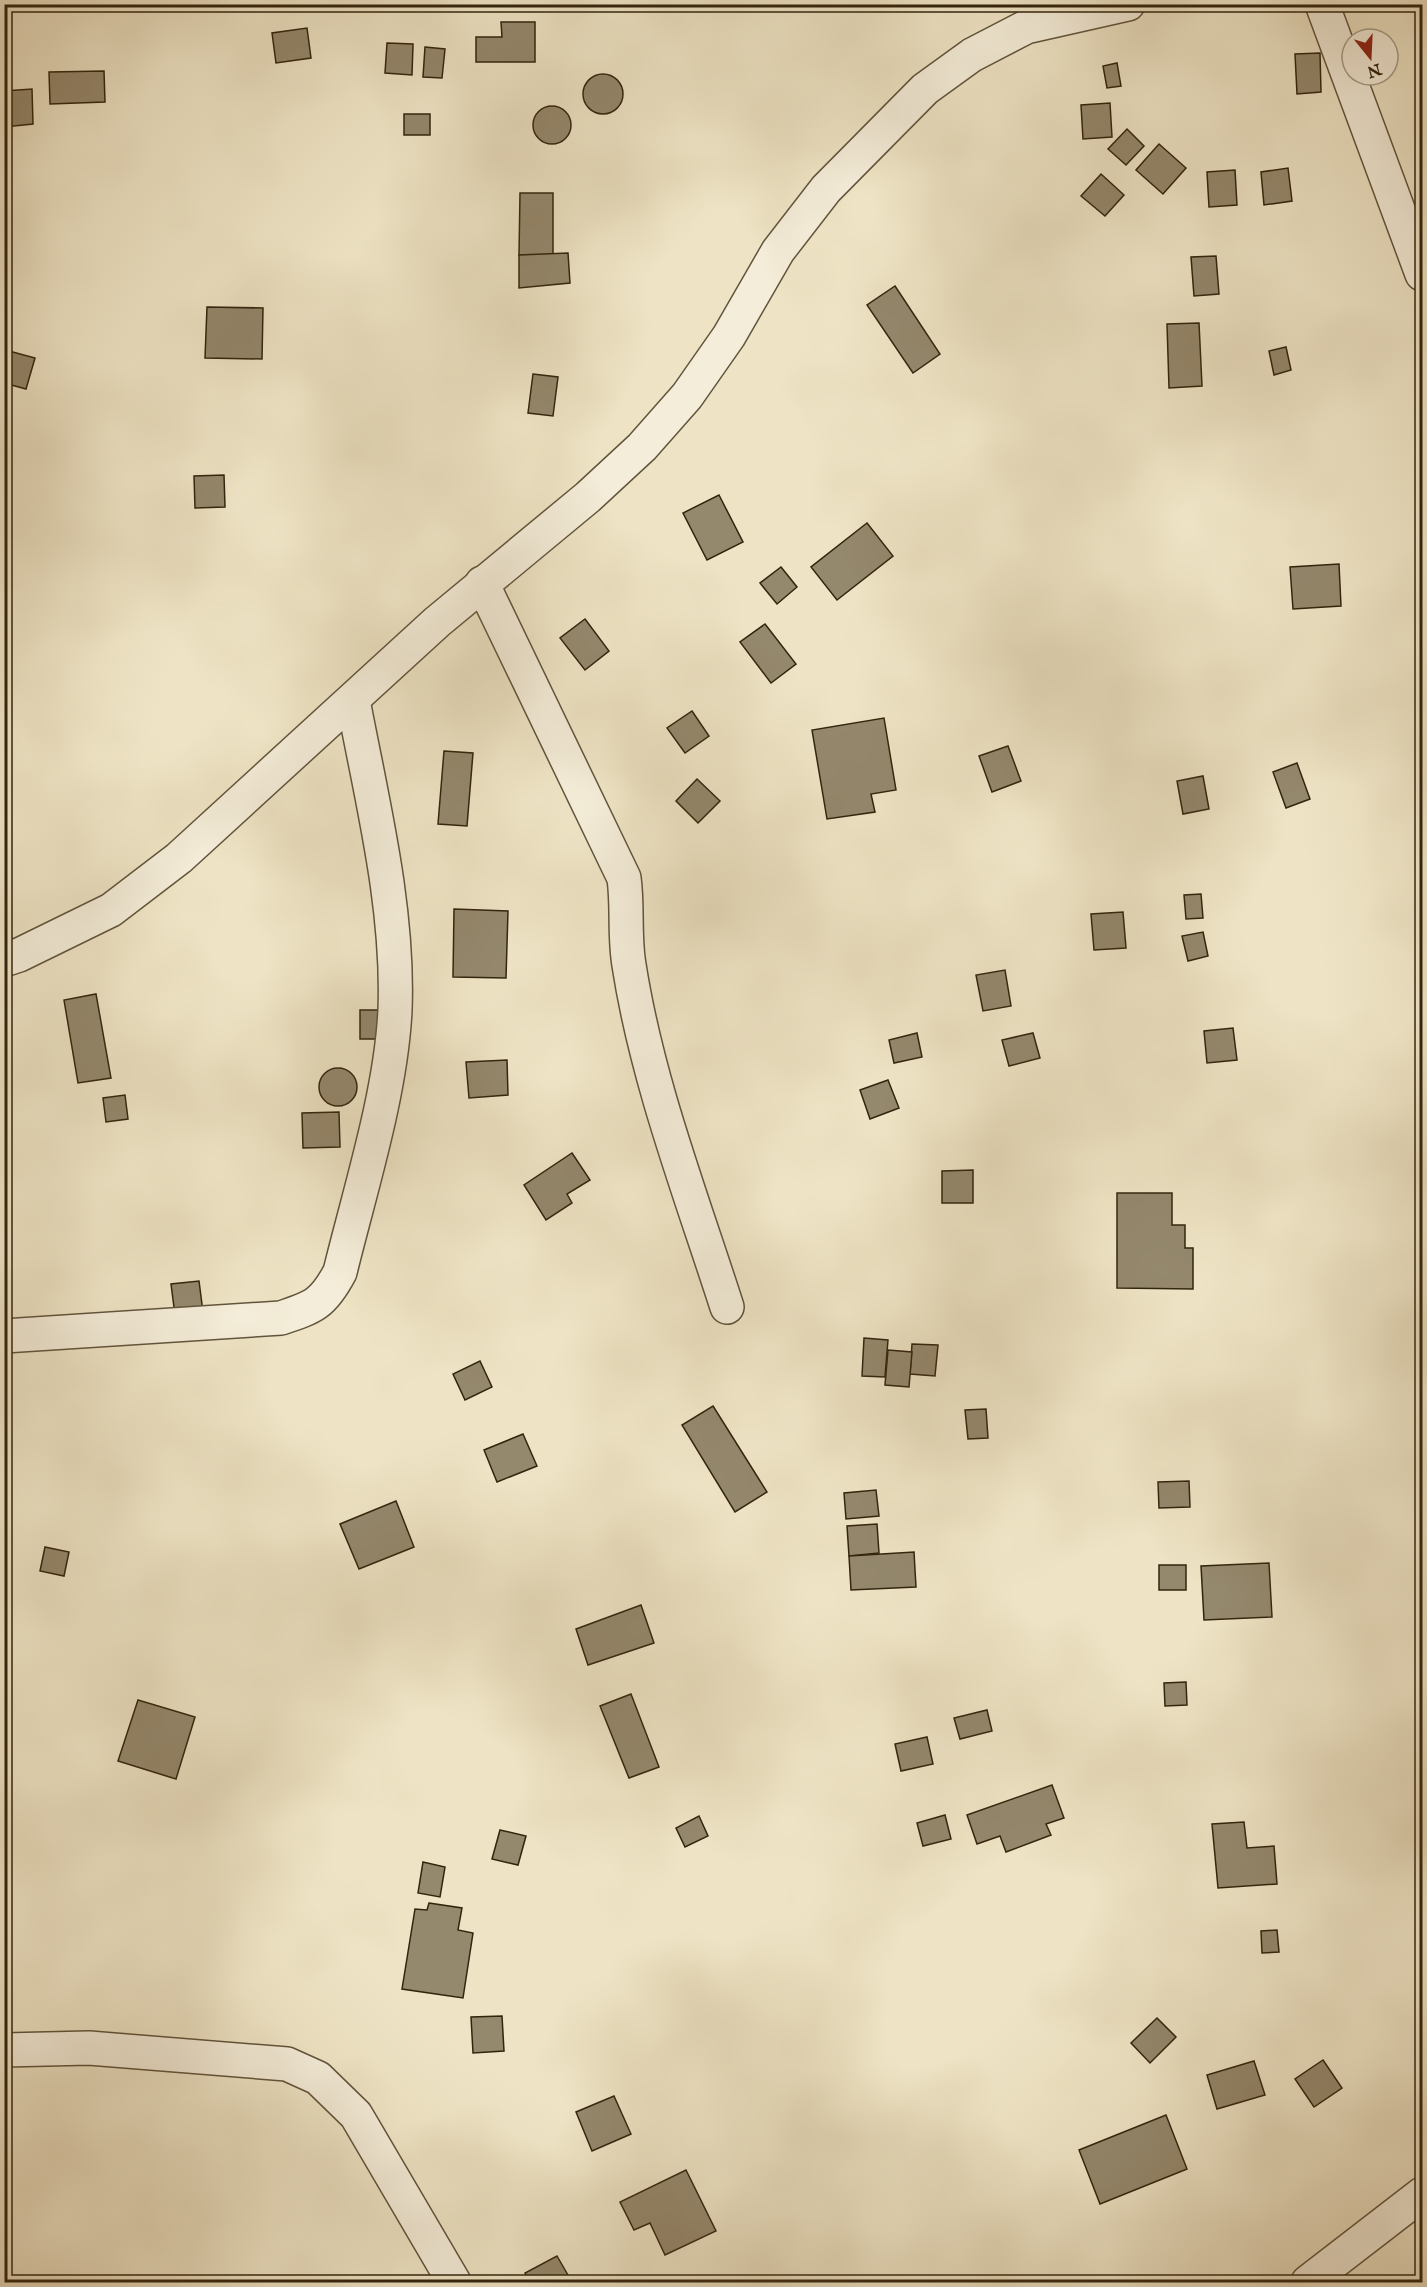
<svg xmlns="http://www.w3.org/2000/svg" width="1427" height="2287" font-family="'IM FELL English',serif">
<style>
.building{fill:#94886d;stroke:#33240e;stroke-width:1.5}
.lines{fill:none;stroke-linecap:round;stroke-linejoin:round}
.minor-casing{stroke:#62543c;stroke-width:36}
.minor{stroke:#f4edd9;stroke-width:33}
</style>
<rect width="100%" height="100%" fill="#eee4c5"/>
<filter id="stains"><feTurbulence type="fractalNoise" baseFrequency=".00333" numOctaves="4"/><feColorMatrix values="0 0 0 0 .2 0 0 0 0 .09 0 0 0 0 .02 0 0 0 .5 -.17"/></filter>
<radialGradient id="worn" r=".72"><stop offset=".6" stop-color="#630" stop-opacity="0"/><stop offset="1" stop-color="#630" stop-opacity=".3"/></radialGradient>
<!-- building -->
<g class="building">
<path d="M501 22H535V62H476V37H502Z"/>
<path d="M307 28 311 58 276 63 272 33Z"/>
<path d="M387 43 413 44 412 75 385 73Z"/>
<path d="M425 47 445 49 442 78 423 77Z"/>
<path d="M1320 53 1321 92 1297 94 1295 54Z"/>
<path d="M1117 63 1121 86 1107 88 1103 66Z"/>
<path d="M104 71 105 102 50 104 49 72Z"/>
<circle cx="603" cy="94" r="20"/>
<path d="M32 89 33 124 4 127V91Z"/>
<path d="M1110 103 1112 137 1083 139 1081 105Z"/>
<circle cx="552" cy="125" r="19"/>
<rect x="404" y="114" width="26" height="21"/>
<path d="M1127 129 1144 146 1126 165 1108 149Z"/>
<path d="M1159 144 1186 168 1163 194 1136 170Z"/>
<path d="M1288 168 1292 201 1264 205 1261 172Z"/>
<path d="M1235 170 1237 205 1209 207 1207 172Z"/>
<path d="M1101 174 1124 195 1105 216 1081 196Z"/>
<path d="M520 193H553V256L519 255Z"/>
<path d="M568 253 570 283 519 288V255Z"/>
<path d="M1216 256 1219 294 1194 296 1191 257Z"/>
<path d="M895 286 940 354 913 373 867 305Z"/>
<path d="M207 307 263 308 262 359 205 358Z"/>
<path d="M1199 323 1202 386 1169 388 1167 324Z"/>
<path d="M1286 347 1291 370 1274 375 1269 351Z"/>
<path d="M9 351 35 358 26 389 4 383Z"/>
<path d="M533 374 558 377 553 416 528 413Z"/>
<path d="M224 475 225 507 195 508 194 476Z"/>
<path d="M719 495 743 542 707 560 683 513Z"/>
<path d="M867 523 893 556 837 600 811 567Z"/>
<path d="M1339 564 1341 606 1293 609 1290 567Z"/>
<path d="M781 567 797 587 777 604 760 583Z"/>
<path d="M585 619 609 651 585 670 560 638Z"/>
<path d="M765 624 796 664 771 683 740 642Z"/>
<path d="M692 711 709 736 685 753 667 728Z"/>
<path d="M884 718 896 790 871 794 875 812 827 819 812 730Z"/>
<path d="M1008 746 1021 781 992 792 979 756Z"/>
<path d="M444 751 473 753 467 826 438 824Z"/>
<path d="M1297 763 1310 799 1286 808 1273 772Z"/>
<path d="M1203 776 1209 809 1183 814 1177 781Z"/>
<path d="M697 779 720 801 698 823 676 801Z"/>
<path d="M1201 894 1203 918 1186 919 1184 895Z"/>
<path d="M454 909 508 911 506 978 453 977Z"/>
<path d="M1123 912 1126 948 1094 950 1091 914Z"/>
<path d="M1203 932 1208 956 1188 961 1182 936Z"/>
<path d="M1005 970 1011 1006 983 1011 976 975Z"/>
<path d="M96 994 111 1078 78 1083 64 1000Z"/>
<path d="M360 1010H380L379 1039H360Z"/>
<path d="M1233 1028 1237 1060 1207 1063 1204 1031Z"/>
<path d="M917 1033 922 1057 894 1063 889 1040Z"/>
<path d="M1033 1033 1040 1058 1009 1066 1002 1040Z"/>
<path d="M507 1060 508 1095 469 1098 466 1062Z"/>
<circle cx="338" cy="1087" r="19"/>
<path d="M888 1080 899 1108 870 1119 860 1090Z"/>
<path d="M125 1095 128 1119 106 1122 103 1098Z"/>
<path d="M339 1112 340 1147 303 1148 302 1113Z"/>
<path d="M572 1153 590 1180 567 1194 572 1203 546 1220 524 1185Z"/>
<path d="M973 1170V1203H942V1171Z"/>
<path d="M1117 1193H1172V1225H1185V1248H1193V1289L1117 1288Z"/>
<path d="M199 1281 203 1312 175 1315 171 1284Z"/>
<path d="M864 1338 888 1340 885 1377 862 1376Z"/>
<path d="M912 1344 938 1345 935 1376 910 1374Z"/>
<path d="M888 1350 912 1352 909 1387 885 1385Z"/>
<path d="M480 1361 492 1387 465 1400 453 1374Z"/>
<path d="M713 1406 767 1492 735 1512 682 1425Z"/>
<path d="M986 1409 988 1438 968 1439 965 1410Z"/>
<path d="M523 1434 537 1466 497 1482 484 1450Z"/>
<path d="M1189 1481 1190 1507 1159 1508 1158 1482Z"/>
<path d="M876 1490 879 1516 846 1519 844 1493Z"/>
<path d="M396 1501 414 1547 359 1569 340 1524Z"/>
<path d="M877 1524 879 1553 849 1556 847 1526Z"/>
<path d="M45 1547 69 1552 64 1576 40 1571Z"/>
<path d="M914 1552 916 1587 851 1590 849 1556Z"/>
<path d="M1269 1563 1272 1617 1204 1620 1201 1566Z"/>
<rect x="1159" y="1565" width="27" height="25"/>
<path d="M641 1605 654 1643 588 1665 576 1629Z"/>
<path d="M1186 1682 1187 1705 1165 1706 1164 1683Z"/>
<path d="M631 1694 659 1767 629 1778 600 1706Z"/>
<path d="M138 1700 195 1717 176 1779 118 1761Z"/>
<path d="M987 1710 992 1731 960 1739 954 1718Z"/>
<path d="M927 1737 933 1764 901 1771 895 1744Z"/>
<path d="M1052 1785 1064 1818 1046 1824 1051 1835 1006 1852 1000 1836 977 1844 967 1815Z"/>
<path d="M945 1815 951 1839 923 1846 917 1823Z"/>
<path d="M699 1816 708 1836 685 1847 676 1828Z"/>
<path d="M1244 1822 1247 1848 1274 1846 1277 1884 1218 1888 1212 1824Z"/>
<path d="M500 1830 526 1836 518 1865 492 1859Z"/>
<path d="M423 1862 445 1867 440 1897 418 1893Z"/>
<path d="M429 1903 462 1908 458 1930 473 1933 463 1998 402 1989 415 1909 427 1910Z"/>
<path d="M1277 1930 1279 1952 1262 1953 1261 1931Z"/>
<path d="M502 2016 504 2051 473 2053 471 2017Z"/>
<path d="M1157 2018 1176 2037 1150 2063 1131 2043Z"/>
<path d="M1323 2060 1342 2088 1314 2107 1295 2079Z"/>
<path d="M1254 2061 1265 2095 1217 2109 1207 2075Z"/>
<path d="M614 2096 631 2134 592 2151 576 2112Z"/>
<path d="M1166 2115 1187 2169 1100 2204 1079 2150Z"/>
<path d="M686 2170 716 2231 665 2255 650 2223 634 2230 620 2202Z"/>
<path d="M557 2256 572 2282H530L525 2273Z"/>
</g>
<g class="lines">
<!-- minor casing -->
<g class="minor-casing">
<g id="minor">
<path d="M1322 4 1422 274"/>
<path d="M482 583 624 878C628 907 624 936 629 965 647 1081 691 1195 727 1307"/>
<path d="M4 960 19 955 111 910 179 858 437 622 588 497 642 447 687 396 729 336 778 251 826 189 925 89 972 55 1026 27 1128 4"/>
<path d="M4 1336 281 1318C314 1307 323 1304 340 1272 360 1190 391 1094 395 1010 399 907 372 801 353 700"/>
<path d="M4 2050 89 2048 287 2064 318 2078 356 2115 454 2282"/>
<path d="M1308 2282 1422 2194"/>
</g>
</g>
<!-- minor -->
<use href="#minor" class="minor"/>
</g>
<!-- margin -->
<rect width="1427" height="2287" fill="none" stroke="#eee4c5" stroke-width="24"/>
<rect x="6" y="6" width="1415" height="2275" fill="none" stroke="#33240e" stroke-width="3"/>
<rect x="12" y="12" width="1403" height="2263" fill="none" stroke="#33240e" stroke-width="1.5"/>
<!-- north arrow -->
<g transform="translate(1370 57) rotate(162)"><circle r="28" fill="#f4edd9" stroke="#a79d88" stroke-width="1.5"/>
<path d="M0-4.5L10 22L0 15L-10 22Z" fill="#8f2418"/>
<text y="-9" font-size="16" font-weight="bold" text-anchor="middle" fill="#33240e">N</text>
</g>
<rect width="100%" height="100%" filter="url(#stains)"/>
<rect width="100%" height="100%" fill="url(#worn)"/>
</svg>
